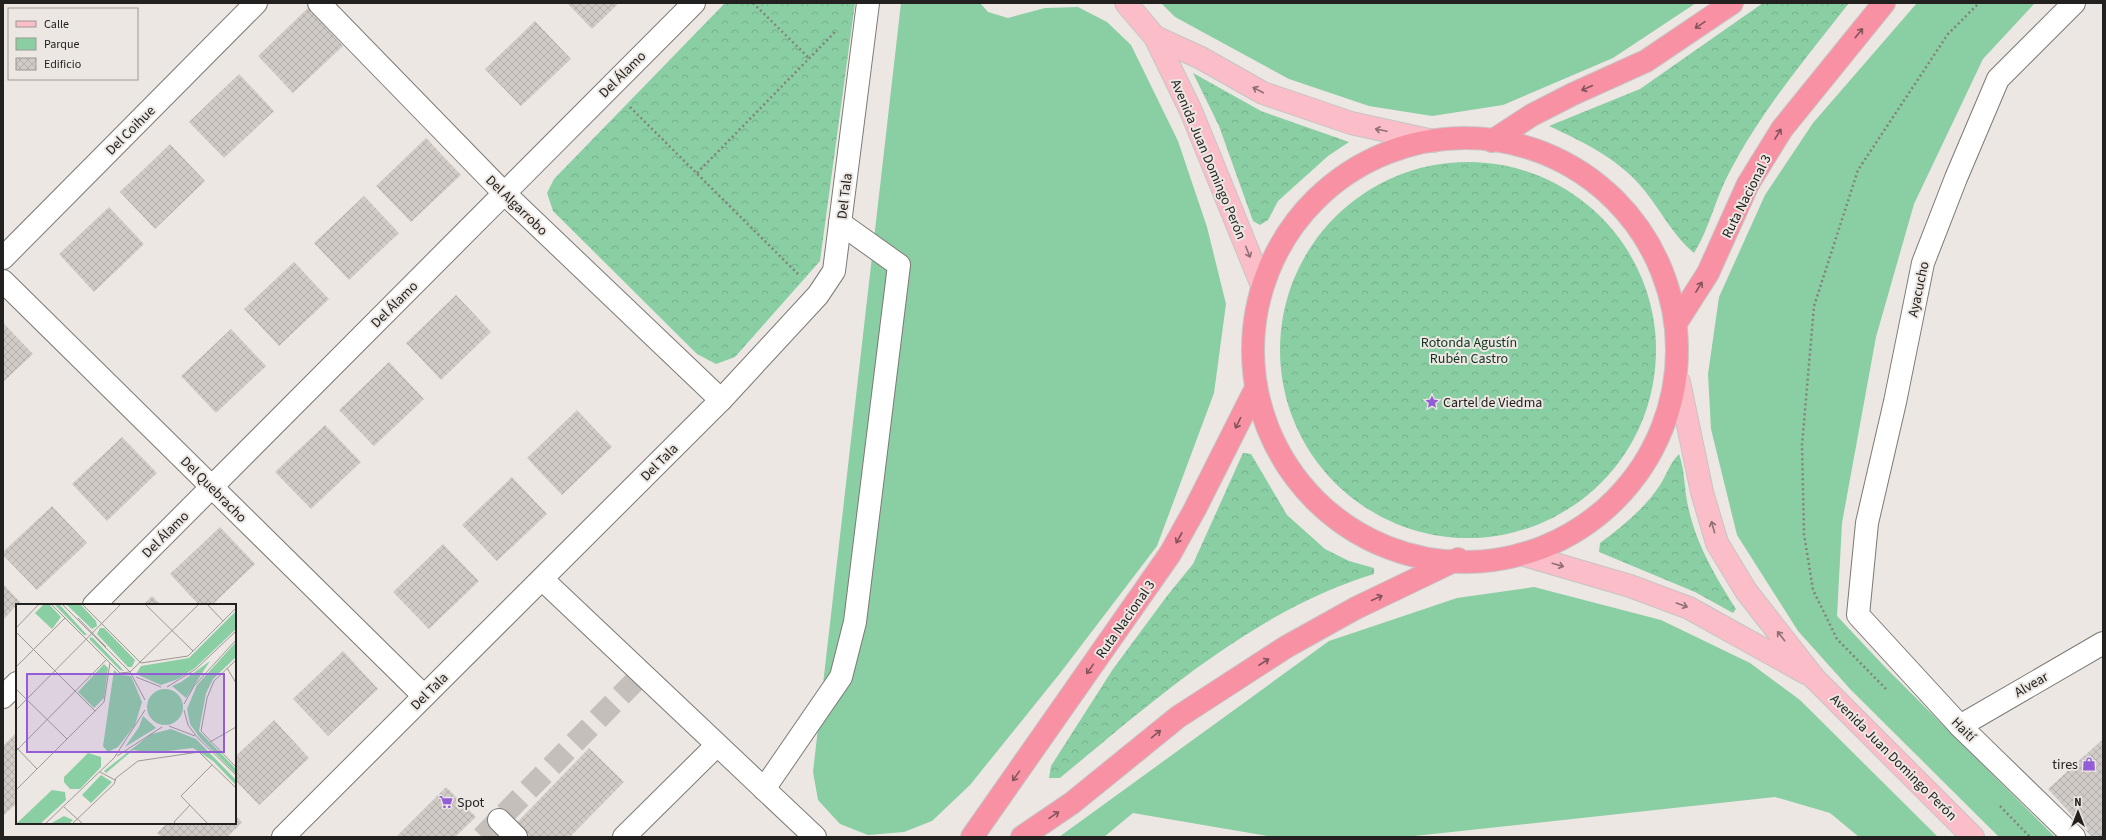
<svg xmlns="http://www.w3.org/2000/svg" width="2106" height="840" font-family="'Source Sans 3',sans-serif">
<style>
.green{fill:#8acea3}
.forest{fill:url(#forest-crowns)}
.building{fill:url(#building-cross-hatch)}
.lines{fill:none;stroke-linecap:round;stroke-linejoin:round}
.minor-tunnel{stroke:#c4bfbb;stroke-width:22;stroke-dasharray:22 11;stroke-linecap:butt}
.minor-casing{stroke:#7d7975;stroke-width:24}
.major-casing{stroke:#c6c5c5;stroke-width:24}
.highway-casing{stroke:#c6c5c5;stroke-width:24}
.path{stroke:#84817d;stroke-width:2.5;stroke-dasharray:2 3;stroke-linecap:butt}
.minor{stroke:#fff;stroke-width:22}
.major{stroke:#fbbdc8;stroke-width:22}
.highway{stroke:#f991a4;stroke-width:22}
.oneway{stroke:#83535b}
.oneway2{stroke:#8f6f74}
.labels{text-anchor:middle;stroke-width:4;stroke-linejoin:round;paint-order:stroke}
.street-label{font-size:14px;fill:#23211f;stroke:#ece7e2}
.park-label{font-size:14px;fill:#0f3520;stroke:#ece7e2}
.poi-label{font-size:14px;fill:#23211f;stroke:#ece7e2;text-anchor:start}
.inset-road{fill:none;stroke:#9c9894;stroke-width:1}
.view{fill:#925dd6;fill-opacity:0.15;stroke:#925dd6;stroke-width:2}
.inset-edge{fill:none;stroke:#23211f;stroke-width:2}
</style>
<defs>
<pattern id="forest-crowns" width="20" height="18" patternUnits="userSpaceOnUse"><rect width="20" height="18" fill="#8acea3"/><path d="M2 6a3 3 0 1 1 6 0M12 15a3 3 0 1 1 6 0" fill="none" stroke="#77b18c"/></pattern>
<pattern id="building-cross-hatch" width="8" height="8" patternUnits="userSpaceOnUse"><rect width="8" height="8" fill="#d1cbc7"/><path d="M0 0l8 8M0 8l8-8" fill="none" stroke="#b3aeaa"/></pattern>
</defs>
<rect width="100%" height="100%" fill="#ece7e2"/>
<!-- green -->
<g class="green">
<path d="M901 3H980L988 12 1008 18 1045 8 1078 7 1107 22 1131 45 1178 141 1207 227 1226 304 1214 393 1157 546 1061 672 970 785 932 821 904 832 868 835 840 824 818 800 813 772Z"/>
<path d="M1161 3H1696L1613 58 1503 105 1432 116 1369 106 1289 79 1175 17Z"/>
<path d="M1917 3H2035L1983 59 1914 204 1876 337 1842 523 1837 616 1884 666 2055 837H1999L1851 690 1798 631 1737 535 1711 429 1708 374 1719 297 1765 195 1813 123Z"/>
<path d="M1534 587 1661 620 1750 663 1800 700 1938 837H1859L1830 813 1775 797 1405 837H1273L1133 813 1104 837H1059L1329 641 1457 598Z"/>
</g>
<!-- forest -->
<g class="forest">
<path d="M725 3H855L820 261 735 357 716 364 697 354 553 211 547 193 554 179Z"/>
<path d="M1763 3H1849C1806 58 1760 112 1728 175 1715 200 1709 229 1694 253 1671 234 1659 206 1639 184 1615 157 1581 141 1549 126L1640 89Z"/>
<path d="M1193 73 1261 111 1349 142 1328 156 1278 201 1268 220 1260 225 1253 221 1219 126Z"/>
<circle cx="1468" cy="350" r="188"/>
<path d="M1243 453 1251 454 1287 515 1325 549 1349 561 1374 568V574C1255 610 1154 700 1060 778H1049L1051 766 1113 669 1167 596 1193 564Z"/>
<path d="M1679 454C1685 470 1684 489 1688 506 1696 544 1715 576 1736 609L1733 613 1695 592 1599 552 1600 543C1622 527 1645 508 1660 485 1667 474 1670 463 1679 454Z"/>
</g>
<!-- building -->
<g class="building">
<path d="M567 3H619L592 29Z"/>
<path d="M308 8 343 46 293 93 258 56Z"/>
<path d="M535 21 571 59 521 106 485 69Z"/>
<path d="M239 74 274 111 224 158 189 122Z"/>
<path d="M426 138 461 175 411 222 376 186Z"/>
<path d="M170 144 205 181 155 229 120 192Z"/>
<path d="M364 196 399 233 349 280 314 243Z"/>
<path d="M109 207 144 244 94 292 59 254Z"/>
<path d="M294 262 329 299 279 346 244 309Z"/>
<path d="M456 295 491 332 441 380 406 343Z"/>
<path d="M3 323 33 354 3 382Z"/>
<path d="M231 329 266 366 216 413 181 376Z"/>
<path d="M389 362 424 399 374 446 339 410Z"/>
<path d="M577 410 612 447 562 495 527 458Z"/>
<path d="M325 425 361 462 311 509 275 472Z"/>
<path d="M122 437 157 473 107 521 72 484Z"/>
<path d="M512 477 547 514 497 561 462 525Z"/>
<path d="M52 506 87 543 37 590 3 555V552Z"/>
<path d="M220 527 255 564 212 605H199L170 574Z"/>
<path d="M443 544 479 581 429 629 393 592Z"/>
<path d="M3 584 21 603 17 605 3 620Z"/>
<path d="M152 596 161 605H143Z"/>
<path d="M343 651 378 689 328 736 293 699Z"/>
<path d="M274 720 309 758 259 805 235 780V757Z"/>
<path d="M16 733 17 803 3 816V746Z"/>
<path d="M2103 739V837H2092L2048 789Z"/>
<path d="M589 748 624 782 570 837H503Z"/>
<path d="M446 787 476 817 455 837H396Z"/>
<path d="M235 815 242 822 227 837H161L157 833 167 823H235Z"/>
</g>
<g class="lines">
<!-- minor-tunnel -->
<path class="minor-tunnel" d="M482 837 642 674"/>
<!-- minor casing -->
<g class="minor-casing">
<g id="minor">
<path d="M319 3 504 193 721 400"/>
<path d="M3 258 256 3"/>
<path d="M3 281 424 696"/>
<path d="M542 579 815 837"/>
<path d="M94 605 694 3"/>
<path d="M3 697 17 683"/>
<path d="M1960 726 2103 643"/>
<path d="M764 789 841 677 855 622 899 265 840 223"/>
<path d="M499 820 516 837"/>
<path d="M283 837 721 400 818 295 834 271 868 3"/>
<path d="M624 837 717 745"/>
<path d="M2074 837 1960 726 1858 615 1867 523 1895 402 1923 263 1956 178 1998 79 2074 3"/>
</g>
</g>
<!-- major casing -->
<g class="major-casing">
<g id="major">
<path d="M1126 3 1155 37 1191 111 1261 283"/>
<path d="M1155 37 1201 58 1263 93 1351 123 1433 141"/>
<path d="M1679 382 1702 492 1717 543 1746 591 1814 678 1973 837"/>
<path d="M1521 554 1630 586 1689 608 1806 673"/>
</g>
</g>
<!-- highway casing -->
<g class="highway-casing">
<g id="highway">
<circle cx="1465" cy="350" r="212"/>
<path d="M1492 141 1532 115 1573 94 1646 61 1732 3"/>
<path d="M1678 320 1708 273 1748 184 1782 129 1884 3"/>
<path d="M972 837 1170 554 1195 509 1256 388"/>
<path d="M1022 837 1072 803 1178 717 1286 647 1356 608 1458 559"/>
</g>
</g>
<!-- path -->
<g class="path">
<path d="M753 3 809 58"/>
<path d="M630 107 798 274"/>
<path d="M697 173 836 31"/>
<path d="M1886 689 1837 639 1813 590 1804 534 1802 445 1814 306 1858 170 1948 34 1979 3"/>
<path d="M2000 806 2030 837"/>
</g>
<!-- minor -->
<use href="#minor" class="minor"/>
<!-- major -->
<use href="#major" class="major"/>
<!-- highway -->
<use href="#highway" class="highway"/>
</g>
<!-- one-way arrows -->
<defs><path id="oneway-shaft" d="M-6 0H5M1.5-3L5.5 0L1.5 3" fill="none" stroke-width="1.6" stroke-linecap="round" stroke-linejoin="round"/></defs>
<g class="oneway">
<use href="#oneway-shaft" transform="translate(1700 25) rotate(146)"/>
<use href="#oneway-shaft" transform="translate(1859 33) rotate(-51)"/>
<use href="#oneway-shaft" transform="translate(1587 88) rotate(156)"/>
<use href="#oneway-shaft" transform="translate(1778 134) rotate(-59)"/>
<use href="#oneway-shaft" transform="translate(1699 287) rotate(-58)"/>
<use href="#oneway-shaft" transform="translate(1238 423) rotate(116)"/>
<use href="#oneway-shaft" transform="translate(1179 538) rotate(119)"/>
<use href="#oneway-shaft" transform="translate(1377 598) rotate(-25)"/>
<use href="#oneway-shaft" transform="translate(1264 662) rotate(-33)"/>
<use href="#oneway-shaft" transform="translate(1090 669) rotate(125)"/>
<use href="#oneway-shaft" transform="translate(1156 734) rotate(-39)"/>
<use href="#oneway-shaft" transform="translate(1016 776) rotate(126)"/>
<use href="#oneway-shaft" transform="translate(1054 815) rotate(-34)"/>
</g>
<g class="oneway2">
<use href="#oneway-shaft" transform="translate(1258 90) rotate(-152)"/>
<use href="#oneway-shaft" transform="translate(1381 130) rotate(-168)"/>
<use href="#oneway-shaft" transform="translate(1248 252) rotate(68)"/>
<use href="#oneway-shaft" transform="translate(1713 527) rotate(-106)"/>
<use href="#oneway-shaft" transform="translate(1558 565) rotate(16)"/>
<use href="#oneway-shaft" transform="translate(1682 605) rotate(20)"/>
<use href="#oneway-shaft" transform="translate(1781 636) rotate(-128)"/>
</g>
<!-- icons -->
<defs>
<g id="sight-bare" transform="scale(1.08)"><path d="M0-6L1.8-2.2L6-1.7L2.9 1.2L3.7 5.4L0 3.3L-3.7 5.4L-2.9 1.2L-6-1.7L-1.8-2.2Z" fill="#925dd6" stroke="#ece7e2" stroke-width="2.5" paint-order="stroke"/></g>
<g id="shop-bare" transform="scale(1.08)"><path d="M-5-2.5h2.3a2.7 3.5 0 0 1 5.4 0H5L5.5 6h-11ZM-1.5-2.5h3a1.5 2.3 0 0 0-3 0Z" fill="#925dd6" stroke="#ece7e2" stroke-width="2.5" paint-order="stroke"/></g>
<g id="supermarket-bare" transform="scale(1.08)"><path d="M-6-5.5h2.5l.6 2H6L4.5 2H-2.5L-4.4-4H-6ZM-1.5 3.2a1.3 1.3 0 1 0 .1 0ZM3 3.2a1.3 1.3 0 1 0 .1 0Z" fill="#925dd6" stroke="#ece7e2" stroke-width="2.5" paint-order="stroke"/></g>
</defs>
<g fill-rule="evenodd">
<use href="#sight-bare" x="1432" y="402"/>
<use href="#shop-bare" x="2089" y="764"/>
<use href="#supermarket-bare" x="446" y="802"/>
</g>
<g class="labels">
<!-- street labels -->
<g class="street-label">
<text transform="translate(622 74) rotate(-45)" y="5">Del Álamo</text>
<text transform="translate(130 130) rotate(-45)" y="5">Del Coihue</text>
<text transform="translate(1209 159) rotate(67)" y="5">Avenida Juan Domingo Perón</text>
<text transform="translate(844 196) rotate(-83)" y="5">Del Tala</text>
<text transform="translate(1746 196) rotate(-63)" y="5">Ruta Nacional 3</text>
<text transform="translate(517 205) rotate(44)" y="5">Del Algarrobo</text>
<text transform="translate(1918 289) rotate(-78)" y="5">Ayacucho</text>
<text transform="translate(394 304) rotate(-45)" y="5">Del Álamo</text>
<text transform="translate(659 462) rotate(-45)" y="5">Del Tala</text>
<text transform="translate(214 489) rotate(45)" y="5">Del Quebracho</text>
<text transform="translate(165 534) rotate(-45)" y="5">Del Álamo</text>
<text transform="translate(1125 619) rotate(-55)" y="5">Ruta Nacional 3</text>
<text transform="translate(2031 684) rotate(-30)" y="5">Alvear</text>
<text transform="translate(429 691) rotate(-45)" y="5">Del Tala</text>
<text transform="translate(1964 729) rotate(45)" y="5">Haití</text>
<text transform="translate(1894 757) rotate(45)" y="5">Avenida Juan Domingo Perón</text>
</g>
<!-- park labels -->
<g class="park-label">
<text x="1469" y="347">Rotonda Agustín<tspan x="1469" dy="16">Rubén Castro</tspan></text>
</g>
<!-- poi labels -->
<g class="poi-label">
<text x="1443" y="407">Cartel de Viedma</text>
<text x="2078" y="769" text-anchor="end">tires</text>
<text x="457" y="807">Spot</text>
</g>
</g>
<!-- overview -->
<g transform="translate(16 604)">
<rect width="220" height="220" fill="#ece7e2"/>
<path d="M38 0H43L71 31H68ZM50 0H64L80 17 81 22 76 25ZM220 7V25L179 64 162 75 145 81 120 70 125 62 173 54ZM84 24H88L119 56 116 63H112L81 30ZM74 33 77 34 108 67 104 66 74 36ZM220 38V53L197 75 190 89 183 127 220 165V170L184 134 174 120 171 105 181 81ZM98 66 104 71 115 72 126 98 119 121 102 143 92 148 87 142ZM155 125 180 135 220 176V181L197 157 177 144 135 149 117 146 90 169 88 167 135 130ZM72 149 85 153V163L64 185H54L48 178V173ZM85 171 96 178 75 199 66 191ZM36 186 49 188 50 196 24 220H0ZM48 212 57 216 53 220H34Z" fill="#8acea3"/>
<path d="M28 0H33L45 13 36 25 19 9ZM194 57 170 94 156 82 165 78ZM88 60 92 64 88 94 78 104 62 88ZM131 103a18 18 0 1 1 36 0a18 18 0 1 1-36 0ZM127 112 140 124 109 143 123 123Z" fill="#8acea3"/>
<path class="inset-road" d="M35 0 104 69 114 68 183 0M46 0 114 68 129 96M66 0 125 59M129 0 177 47M191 0 207 17M62 14 90 43M0 24 23 0M0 28 79 107M220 56 198 77 191 94 185 127 220 163M125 59 172 52 220 4M0 63 49 14M211 64 220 79M120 73 145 83M151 83 180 65 220 27M0 85 51 135M168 100 178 82 220 36M0 106 105 0M168 106 172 121 181 133 220 171M153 122 179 132M194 138 220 123M0 143 21 165M0 147 91 55M101 152 146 123M84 168 99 176M0 186 88 98 94 59M48 203 67 220M29 220 98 154 129 106M56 220 98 180 100 174 122 157 183 148 220 184M160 220 158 218 174 201M192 220 165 192 196 161"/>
<path class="view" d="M11 70H208V148H11Z"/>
<rect width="220" height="220" class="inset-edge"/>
</g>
<!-- border -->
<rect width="2106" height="840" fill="none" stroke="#23211f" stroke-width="8"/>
<!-- legend -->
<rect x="8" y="8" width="130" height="72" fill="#ece7e2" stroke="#9c9894"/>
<rect x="16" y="21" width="20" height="6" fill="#fbbdc8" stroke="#9c9894"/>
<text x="44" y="28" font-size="12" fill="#23211f">Calle</text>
<rect x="16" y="38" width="20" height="12" fill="#8acea3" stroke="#9c9894"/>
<text x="44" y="48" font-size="12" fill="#23211f">Parque</text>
<rect x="16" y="58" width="20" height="12" fill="url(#building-cross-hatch)" stroke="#9c9894"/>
<text x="44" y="68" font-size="12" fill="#23211f">Edificio</text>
<!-- north arrow -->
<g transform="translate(2078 812)" stroke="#ece7e2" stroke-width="3" paint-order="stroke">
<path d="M0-3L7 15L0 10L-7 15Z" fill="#23211f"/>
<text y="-6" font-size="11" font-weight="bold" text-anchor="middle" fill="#23211f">N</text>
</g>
</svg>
